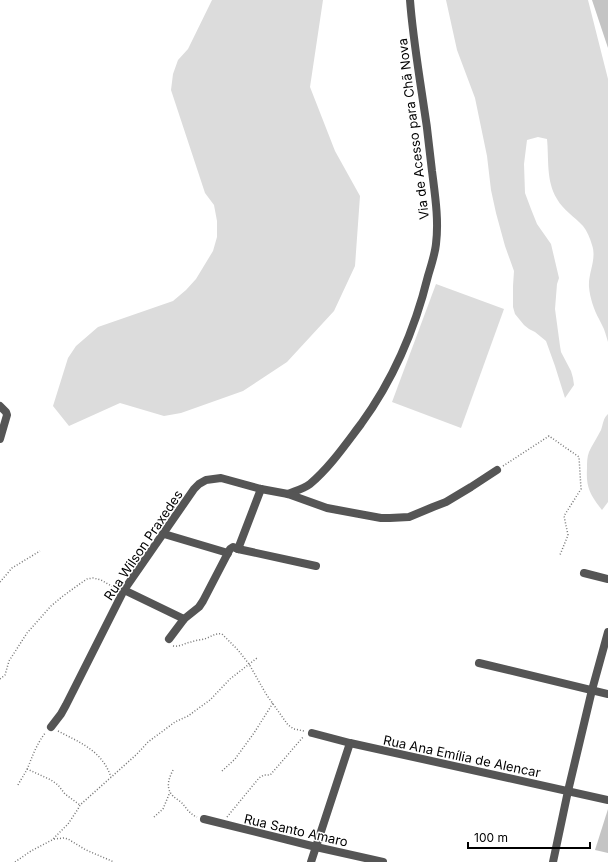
<svg xmlns="http://www.w3.org/2000/svg" width="608" height="862" font-family="Inter,sans-serif">
<style>
.green{fill:#dcdcdc}
.building{fill:#c4c4c4}
.lines{fill:none;stroke-linecap:round;stroke-linejoin:round}
.path{stroke:#777;stroke-width:1.5;stroke-dasharray:1 2;stroke-linecap:butt}
.street{stroke:#555;stroke-width:8}
.labels{text-anchor:middle;stroke-width:3;stroke-linejoin:round;paint-order:stroke}
.street-label{font-size:13px;fill:#000;stroke:#fff}
</style>
<rect width="100%" height="100%" fill="#fff"/>
<!-- green -->
<g class="green">
<path d="M212 0H323L310 87 335 151 360 196 355 266 334 311 287 362 243 391 181 413 164 416 120 403 69 426 53 406 68 358 76 346 98 327 173 301 186 290 196 279 213 251 217 237V221L214 205 205 193 171 90 173 74 178 60 188 49Z"/>
<path d="M446 0H588L608 79V342C606 336 605 330 602 325 601 323 600 321 599 319 594 310 590 298 589 287 588 273 597 259 592 245 590 238 587 231 583 226 575 217 563 210 557 199 546 181 549 159 547 139L538 137 527 140 524 164 525 193 531 209 537 224 551 244 559 278 557 284 555 309 560 346 561 352 571 371 573 378 574 385 565 398 555 366 546 341 535 332 529 329 524 325 515 314 513 307V286L514 271 505 246 496 213 491 190 487 156 475 98 457 50Z"/>
<path d="M436 284 504 309 461 428 392 402Z"/>
<path d="M608 414V502L602 510C590 494 586 488 587 468 587 463 587 457 589 452 592 445 597 438 601 430 603 425 603 418 608 414Z"/>
</g>
<!-- building -->
<g class="building">
<path d="M592 0H608V48Z"/>
<path d="M608 809V853L595 850Z"/>
</g>
<g class="lines">
<!-- path -->
<g class="path">
<path d="M503 466 549 436 579 457 581 489 564 516 568 535 560 555"/>
<path d="M0 582 12 568 40 551"/>
<path d="M173 646C180 647 185 643 191 642 196 640 202 640 207 638 212 636 216 633 222 634L238 650 249 664 266 694 288 725 294 729 304 731"/>
<path d="M0 679 5 675 9 661 27 633 51 606 63 596 81 583 87 579 93 578 101 580 115 588"/>
<path d="M58 731C75 740 93 747 104 763 107 767 109 772 111 777"/>
<path d="M27 769 51 780 58 785 65 794 80 805"/>
<path d="M173 770C169 778 165 788 173 796 175 798 178 800 181 802 186 807 189 814 197 817"/>
<path d="M222 771 235 759 254 733 273 703"/>
<path d="M18 785C21 779 25 774 28 767 33 755 37 743 46 732"/>
<path d="M154 817 163 809 170 792"/>
<path d="M227 817 259 778 264 775H270L271 774 304 736"/>
<path d="M54 839 64 838 68 839 86 850 114 862"/>
<path d="M15 862 31 851 52 840 68 824 78 809 80 805 137 754 148 742 175 722 188 716 210 700 230 679 257 658"/>
</g>
<!-- street -->
<g class="street">
<path d="M0 406 6 412 7 415 0 439"/>
<path d="M288 494C295 491 303 489 310 484 330 467 345 445 361 424 393 380 415 329 428 276 431 266 435 254 436 244 439 220 435 195 432 171 429 141 425 111 420 81 416 54 412 27 410 0"/>
<path d="M164 534 228 553"/>
<path d="M238 549 316 566"/>
<path d="M584 573 608 579"/>
<path d="M124 590 184 619"/>
<path d="M169 639 184 619 199 607 203 601 230 549 233 547 238 549 261 489"/>
<path d="M479 663 608 694"/>
<path d="M51 727 61 714 66 705 124 590 194 489 199 484 206 480 221 478 261 489 288 494 327 508 381 518H390L409 517 433 507 446 502 471 487 497 470"/>
<path d="M312 733 350 743 608 800"/>
<path d="M204 819 316 847 383 862"/>
<path d="M311 862 350 743"/>
<path d="M553 862 568 791 592 690 608 632"/>
</g>
</g>
<g class="labels">
<!-- street labels -->
<g class="street-label">
<text transform="translate(413 129) rotate(-97)" y="5">Via de Acesso para Chã Nova</text>
<text transform="translate(143 545) rotate(-56)" y="5">Rua Wilson Praxedes</text>
<text transform="translate(462 756) rotate(12)" y="5">Rua Ana Emília de Alencar</text>
<text transform="translate(296 830) rotate(13)" y="5">Rua Santo Amaro</text>
</g>
</g>
<!-- scale -->
<path d="M468 842v6h122v-6" fill="none" stroke="#000000" stroke-width="2"/>
<text x="474" y="842" font-size="12" fill="#000000" stroke="#ffffff" stroke-width="3" paint-order="stroke">100 m</text>
</svg>
